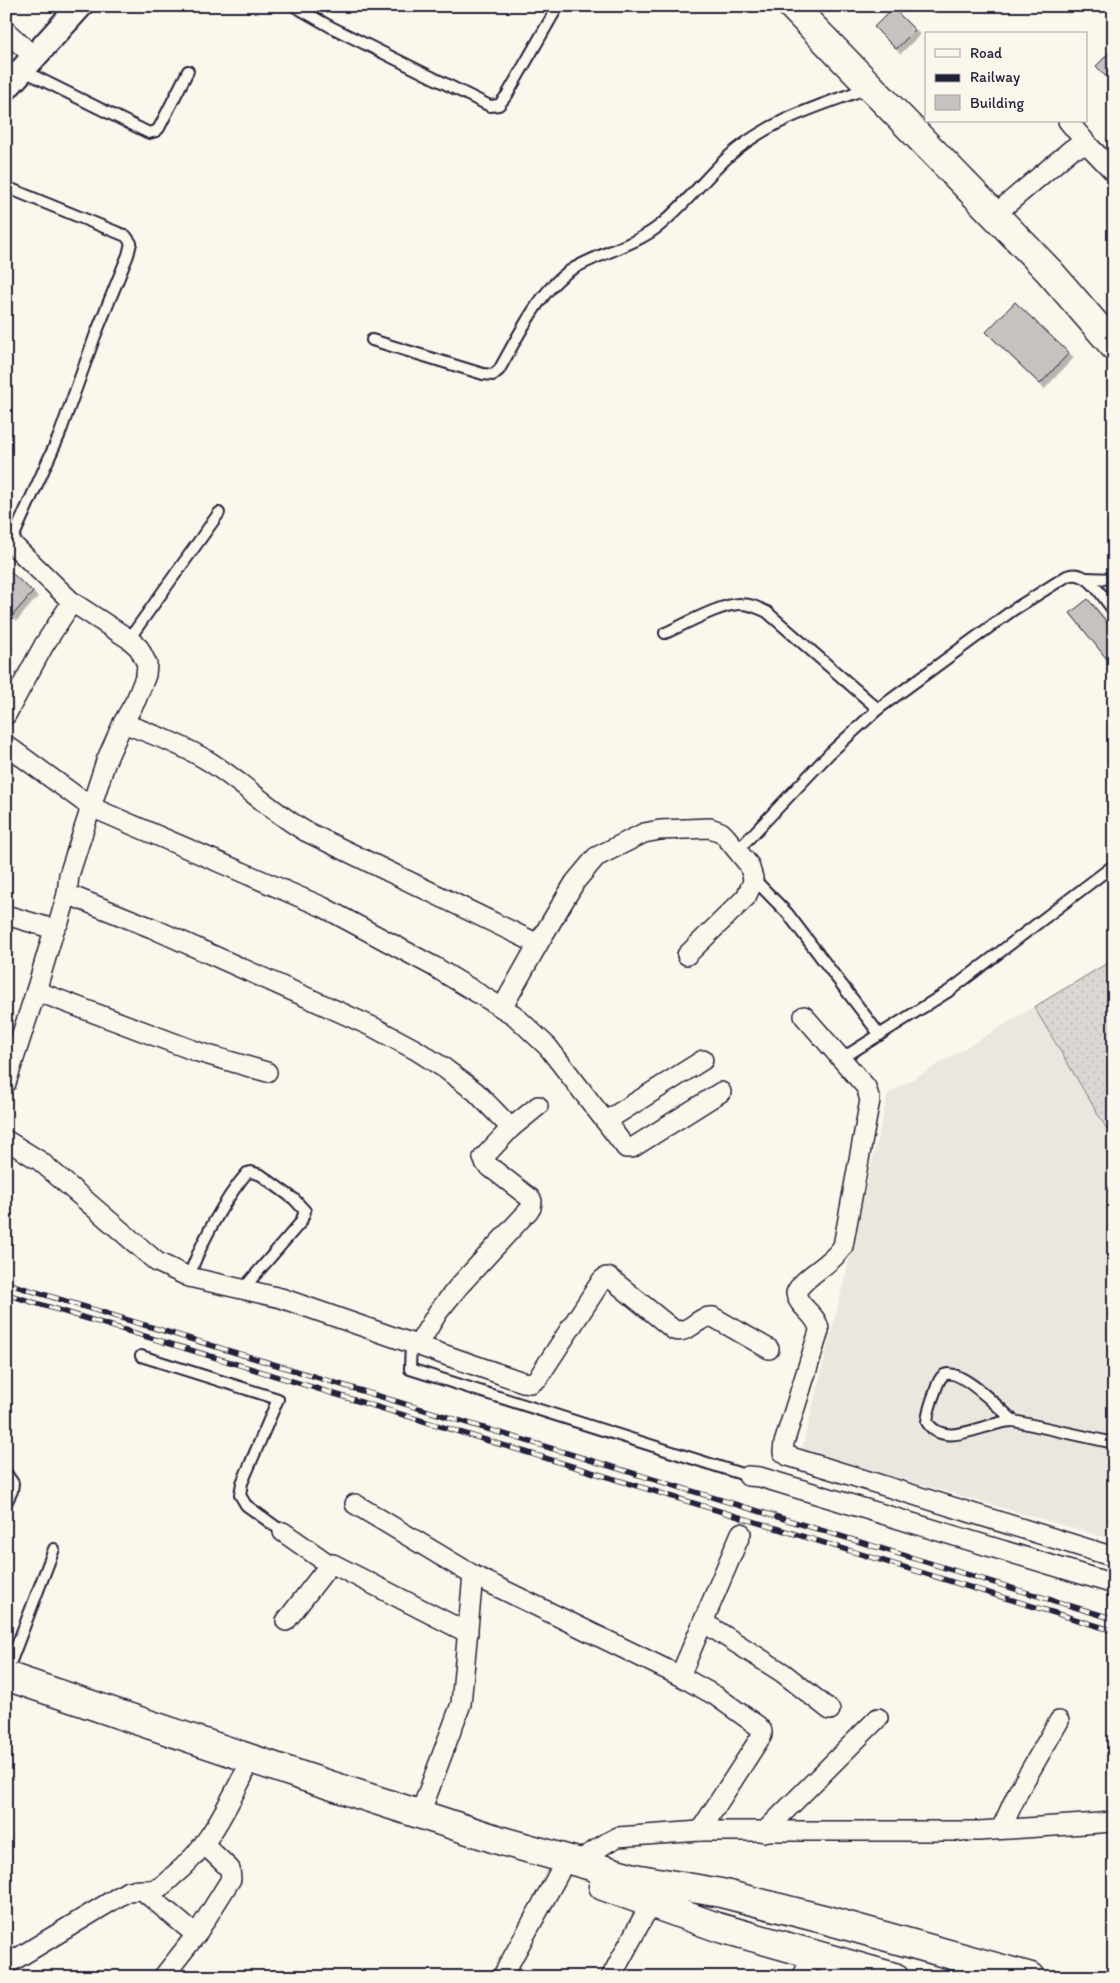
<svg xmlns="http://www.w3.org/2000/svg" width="1120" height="1983" font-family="Itim,sans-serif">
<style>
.built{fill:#ebe7df}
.grass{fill:url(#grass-dots);stroke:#7e7d87}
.building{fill:#c6c2c0;stroke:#22223b;filter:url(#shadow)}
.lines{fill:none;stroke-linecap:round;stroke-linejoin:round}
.service-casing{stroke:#22223b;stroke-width:14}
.minor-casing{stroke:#22223b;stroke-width:22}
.tertiary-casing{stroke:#22223b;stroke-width:28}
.primary-casing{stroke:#22223b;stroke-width:31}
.service{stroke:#fbf7ec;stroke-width:10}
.minor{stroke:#fbf7ec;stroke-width:19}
.tertiary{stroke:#fbf7ec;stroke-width:24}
.primary{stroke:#fbf7ec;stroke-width:28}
.rail-casing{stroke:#22223b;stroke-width:5.5}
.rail{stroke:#fbf7ec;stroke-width:4;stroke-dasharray:11;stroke-linecap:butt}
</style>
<defs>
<pattern id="grass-dots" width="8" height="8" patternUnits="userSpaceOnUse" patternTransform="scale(1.25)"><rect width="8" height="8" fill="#dbd8d3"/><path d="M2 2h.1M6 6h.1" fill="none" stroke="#bcb9b6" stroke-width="1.8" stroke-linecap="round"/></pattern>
<filter id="shadow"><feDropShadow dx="4.5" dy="4.5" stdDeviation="0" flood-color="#0004"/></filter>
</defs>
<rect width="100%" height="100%" fill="#fbf7ec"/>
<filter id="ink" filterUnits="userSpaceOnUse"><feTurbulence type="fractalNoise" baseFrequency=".02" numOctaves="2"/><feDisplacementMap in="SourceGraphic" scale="10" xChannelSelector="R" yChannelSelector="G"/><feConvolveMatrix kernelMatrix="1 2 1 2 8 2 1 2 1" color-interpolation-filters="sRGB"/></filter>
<g filter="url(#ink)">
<!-- built -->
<path class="built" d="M1034 1007 1114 1141V1540L802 1450 847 1269 888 1094Z"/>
<!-- grass -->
<path class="grass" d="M1114 959V1141L1034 1007Z"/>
<!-- building -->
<g class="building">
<path d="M893 8 915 30 896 49 874 27Z"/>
<path d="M1114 48V85L1096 66Z"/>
<path d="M1015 302 1069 353 1040 384 986 332Z"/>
<path d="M6 568 33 592 12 616 6 611Z"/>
<path d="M1088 599 1114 631V668L1070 613Z"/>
</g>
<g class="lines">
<!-- service casing -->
<g class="service-casing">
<g id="service">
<path d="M294 6 331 27 490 106 499 105 507 95 558 6"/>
<path d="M22 70 149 133 156 131 159 128 188 71"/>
<path d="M6 187 126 236 131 243 128 255 95 336 59 436 11 542"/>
<path d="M372 340 483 374 493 375 499 370C516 340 541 288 571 270 599 253 634 246 659 226 685 205 705 178 729 156 769 120 819 106 868 88"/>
<path d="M1086 578 1114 579"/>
<path d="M665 633C684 625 722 603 741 604 751 604 758 608 767 612L878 709"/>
<path d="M129 639 219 513"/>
<path d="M737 851 830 753 878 709 1013 610 1067 576C1088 568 1102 597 1114 611"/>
<path d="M753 878 788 914 880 1035"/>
<path d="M841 1059 949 991 1114 865"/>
<path d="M189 1277C199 1246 225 1198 247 1173L251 1172 261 1175 294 1199 305 1211 301 1222 243 1289"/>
<path d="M411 1343 410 1369 748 1476"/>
<path d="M141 1356 278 1399 242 1483 240 1495 246 1505 283 1532"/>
<path d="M1014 1421C1002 1411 959 1366 944 1375 939 1378 937 1386 935 1392 931 1402 928 1411 927 1422 945 1451 988 1420 1014 1421L1114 1443"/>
<path d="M6 1473 13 1483 12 1491 6 1503"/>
<path d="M6 1674 54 1549"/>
</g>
</g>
<!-- minor casing -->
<g class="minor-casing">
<g id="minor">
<path d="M6 31 34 57"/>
<path d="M1068 121 1088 145"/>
<path d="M1006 205 1072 149 1088 145 1114 172"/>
<path d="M6 538 72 602 129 639 139 648 147 664 146 675 136 700 123 723 106 761 69 875 67 894 59 922 57 925 50 928 6 915"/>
<path d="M6 715 44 645 72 602"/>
<path d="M123 723C152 734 183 745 210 762 243 783 271 811 305 831L538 944"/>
<path d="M6 745 91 807 323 907 433 966 514 1015 548 1047 626 1148H632L721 1092"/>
<path d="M67 894 152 928 373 1027 416 1050 444 1068 476 1092 511 1128"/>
<path d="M36 991 198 1052 267 1072"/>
<path d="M502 1008 538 944 575 882 596 857 644 833 660 830 710 828 721 832 726 837 749 865 753 878 752 884 746 897 687 955"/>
<path d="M804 1016 866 1087 870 1100 843 1246C832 1265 803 1276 796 1293 798 1308 819 1315 819 1331L784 1443 783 1452 788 1456 1114 1557"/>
<path d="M6 1083 36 991 55 927"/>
<path d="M606 1121 703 1060"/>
<path d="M6 1140 40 1161 157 1262 189 1277 281 1298 523 1382 531 1383 538 1378 602 1280 606 1277 610 1278 674 1330C689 1335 698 1315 713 1317L769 1349"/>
<path d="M418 1345 438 1312 459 1286 531 1208 532 1201 530 1198 486 1164 483 1158 511 1128 538 1106"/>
<path d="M748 1476 760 1477 1114 1584"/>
<path d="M355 1504 473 1575 680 1676 716 1696 758 1726 762 1731V1735L700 1831"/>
<path d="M283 1532 330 1565"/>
<path d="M286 1621 327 1568 333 1564 468 1633"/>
<path d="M703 1622 783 1673 830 1710"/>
<path d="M680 1676 741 1533"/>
<path d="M420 1814 461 1704 473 1575"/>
<path d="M1001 1829 1019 1790 1059 1721"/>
<path d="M764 1832 878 1718"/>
<path d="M577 1862 608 1842 618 1837 700 1831H979L1114 1822"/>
<path d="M142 1890 196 1935"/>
<path d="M6 1965 128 1891C138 1889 149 1892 158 1888 164 1885 169 1880 173 1876 206 1850 224 1813 243 1776"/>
<path d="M163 1977 196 1935 231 1879 230 1869 204 1844"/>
<path d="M502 1977 559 1873"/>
<path d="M611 1977 651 1903"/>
<path d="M802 1977 814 1954"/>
</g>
</g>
<!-- tertiary casing -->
<g class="tertiary-casing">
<path id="tertiary" d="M6 88 80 6"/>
</g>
<!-- primary casing -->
<g class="primary-casing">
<g id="primary">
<path d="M792 6 1049 271 1114 346"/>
<path d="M6 1676 302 1776 502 1841 634 1878 721 1893 823 1919 1031 1977"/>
<path d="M603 1886 717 1927 894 1977"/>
</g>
</g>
<!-- service -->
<use href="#service" class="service"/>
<!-- minor -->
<use href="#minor" class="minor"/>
<!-- tertiary -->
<use href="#tertiary" class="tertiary"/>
<!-- primary -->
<use href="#primary" class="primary"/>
<!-- rail casing -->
<g class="rail-casing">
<g id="rail">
<path d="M6 1283 1114 1619"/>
<path d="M6 1294 1114 1631"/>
</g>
</g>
<!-- rail -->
<use href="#rail" class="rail"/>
</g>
</g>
<!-- margin -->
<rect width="1120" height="1983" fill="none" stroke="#fbf7ec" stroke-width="25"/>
<rect x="12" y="12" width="1095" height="1958" fill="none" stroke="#22223b" stroke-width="2" filter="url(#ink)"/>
<!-- legend -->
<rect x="925" y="32" width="162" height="90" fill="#fbf7ec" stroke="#a4a2a5"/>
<rect x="935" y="49" width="25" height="8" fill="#fbf7ec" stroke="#a4a2a5"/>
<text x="970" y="58" font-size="15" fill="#22223b">Road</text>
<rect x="935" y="74" width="25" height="8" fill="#22223b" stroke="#a4a2a5"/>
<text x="970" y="82" font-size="15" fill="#22223b">Railway</text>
<rect x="935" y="95" width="25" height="15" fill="#c6c2c0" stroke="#a4a2a5"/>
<text x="970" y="108" font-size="15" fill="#22223b">Building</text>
</svg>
